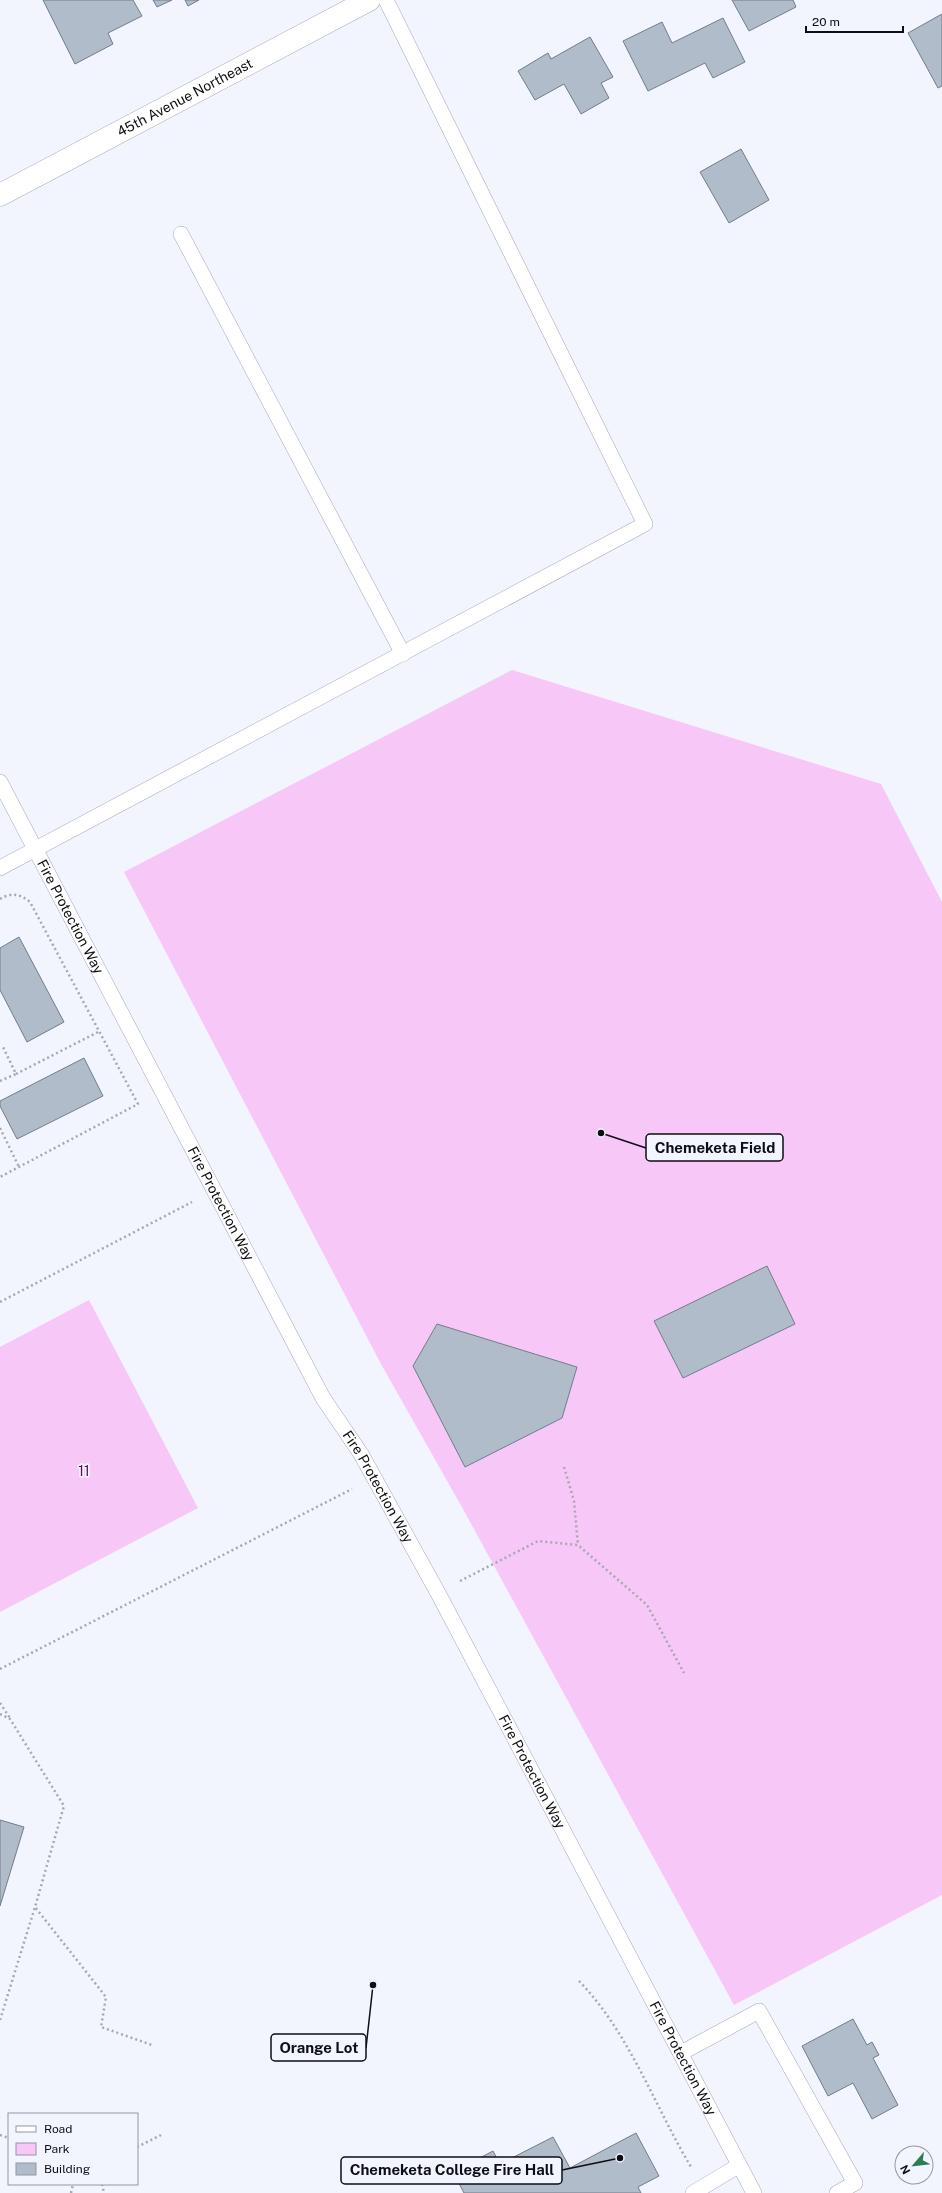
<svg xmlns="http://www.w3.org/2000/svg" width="942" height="2193" font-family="'Public Sans',sans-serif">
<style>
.green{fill:#f7c7f7}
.building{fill:#b1bcca;stroke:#727d8a}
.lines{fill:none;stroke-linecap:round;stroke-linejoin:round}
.service-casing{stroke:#a7a9b9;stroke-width:16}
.tertiary-casing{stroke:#a7a9b9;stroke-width:23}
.path{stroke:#a6a8b0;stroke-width:2.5;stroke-dasharray:2 3;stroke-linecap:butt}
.service{stroke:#fff;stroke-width:15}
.tertiary{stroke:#fff;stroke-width:22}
.labels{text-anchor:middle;stroke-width:3.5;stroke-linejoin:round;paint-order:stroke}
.street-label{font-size:14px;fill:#0d0e13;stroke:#f2f4fe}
.park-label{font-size:14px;fill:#600a63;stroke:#f2f4fe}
.leader{fill:none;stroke:#0d0e13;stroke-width:1.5}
.callout-dot{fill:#0d0e13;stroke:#f2f4fe;stroke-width:1.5}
.callout{fill:#f2f4fe;stroke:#0d0e13;stroke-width:1.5}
.callout-label{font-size:15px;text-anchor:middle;font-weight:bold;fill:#0d0e13}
</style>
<rect width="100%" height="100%" fill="#f2f4fe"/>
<!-- green -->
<g class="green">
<path d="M512 670 881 784 942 902V1895L734 2005 463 1509 381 1364 124 872Z"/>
<path d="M89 1300 198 1508 0 1612V1347Z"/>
</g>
<!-- building -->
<g class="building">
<path d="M43 0H133L142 16 108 33 113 44 75 64Z"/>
<path d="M153 0H172L157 7Z"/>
<path d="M185 0H199L188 6Z"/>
<path d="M732 0H793L796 7 749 31Z"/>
<path d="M942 14V86L938 88 908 33Z"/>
<path d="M723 18 745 62 713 78 705 63 648 91 623 41 662 22 672 43Z"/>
<path d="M590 37 613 77 601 83 609 98 581 114 564 84 535 100 518 71 548 53 551 59Z"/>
<path d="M741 149 769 200 729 223 700 172Z"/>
<path d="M19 937 64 1022 27 1042 0 990V948Z"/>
<path d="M84 1058 103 1096 17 1139 0 1106V1101Z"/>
<path d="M767 1266 795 1324 683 1378 654 1321Z"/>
<path d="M437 1324 577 1367 562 1418 465 1467 413 1366Z"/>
<path d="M0 1820 24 1827 0 1906Z"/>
<path d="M853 2019 867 2045 872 2042 879 2055 873 2058 898 2105 872 2119 853 2083 828 2096 802 2046Z"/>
<path d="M636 2133 659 2176 638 2187 641 2193H464L453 2172 493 2151 500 2164 553 2137 570 2168Z"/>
</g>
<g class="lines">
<!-- service casing -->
<g class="service-casing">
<g id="service">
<path d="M181 234 403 654"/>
<path id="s1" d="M0 782 323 1398 361 1454 438 1593 754 2193"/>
<path d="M0 868 645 524 386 0"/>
<path d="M681 2053 759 2011 855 2183 837 2193"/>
<path d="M693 2193 738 2166"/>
</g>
</g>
<!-- tertiary casing -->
<g class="tertiary-casing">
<g id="tertiary">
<path id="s2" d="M0 195 369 0"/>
</g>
</g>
<!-- path -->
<g class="path">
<path d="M0 899C12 892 20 894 30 902L138 1104 0 1177"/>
<path d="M16 1074 100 1031"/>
<path d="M0 1081 16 1074 3 1047"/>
<path d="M0 1128 19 1167"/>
<path d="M0 1302 192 1202"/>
<path d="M564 1467 574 1501 578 1545"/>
<path d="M460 1581 538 1541 578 1545 647 1605 684 1673"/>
<path d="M0 1669 352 1489"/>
<path d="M0 1703 10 1718"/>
<path d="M0 1714 10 1719 64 1806 35 1907 106 1997 101 2027 152 2045"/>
<path d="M579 1981C630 2034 654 2105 691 2167"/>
<path d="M0 2020 35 1907"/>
<path d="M0 2135 9 2138"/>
<path d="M137 2147 161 2135"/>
<path d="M102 2184 104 2193"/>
<path d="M71 2193 73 2184"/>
</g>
<!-- service -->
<use href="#service" class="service"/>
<!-- tertiary -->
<use href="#tertiary" class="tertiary"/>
</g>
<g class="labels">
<!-- street labels -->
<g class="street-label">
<text dy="5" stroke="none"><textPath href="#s2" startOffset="209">45th Avenue Northeast</textPath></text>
<text dy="5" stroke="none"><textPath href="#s1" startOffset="152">Fire Protection Way</textPath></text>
<text dy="5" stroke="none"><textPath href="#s1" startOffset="476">Fire Protection Way</textPath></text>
<text dy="5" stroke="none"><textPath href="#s1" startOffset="800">Fire Protection Way</textPath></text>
<text dy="5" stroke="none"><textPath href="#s1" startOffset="1124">Fire Protection Way</textPath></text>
<text dy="5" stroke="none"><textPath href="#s1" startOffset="1448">Fire Protection Way</textPath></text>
</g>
<!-- park labels -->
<g class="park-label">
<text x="84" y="1476">11</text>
</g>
</g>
<!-- callouts -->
<path class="leader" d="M601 1133L646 1148M373 1985L366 2048M620 2158L562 2170"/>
<g class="callout-dot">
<circle cx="601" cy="1133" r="4"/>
<circle cx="373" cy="1985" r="4"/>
<circle cx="620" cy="2158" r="4"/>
</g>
<g class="callout">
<rect x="646" y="1134" width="137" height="27" rx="4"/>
<rect x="271" y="2034" width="95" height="27" rx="4"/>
<rect x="341" y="2157" width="221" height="27" rx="4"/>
</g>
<g class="callout-label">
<text x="715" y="1153">Chemeketa Field</text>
<text x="319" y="2053">Orange Lot</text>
<text x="452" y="2175">Chemeketa College Fire Hall</text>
</g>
<!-- legend -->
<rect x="8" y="2113" width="130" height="72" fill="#f2f4fe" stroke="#9698a0"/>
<rect x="16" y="2126" width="20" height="6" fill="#ffffff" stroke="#9698a0"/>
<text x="44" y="2133" font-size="12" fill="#0d0e13">Road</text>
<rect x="16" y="2143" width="20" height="12" fill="#f7c7f7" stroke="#9698a0"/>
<text x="44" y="2153" font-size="12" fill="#0d0e13">Park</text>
<rect x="16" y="2163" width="20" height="12" fill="#b1bcca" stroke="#9698a0"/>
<text x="44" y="2173" font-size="12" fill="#0d0e13">Building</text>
<!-- north arrow -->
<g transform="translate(914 2165) rotate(242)"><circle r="19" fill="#f2f4fe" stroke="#9698a0"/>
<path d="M0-3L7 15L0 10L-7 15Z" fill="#2a7f52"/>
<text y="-6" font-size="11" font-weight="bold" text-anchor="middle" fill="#0d0e13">N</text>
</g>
<!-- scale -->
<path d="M806 26v6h97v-6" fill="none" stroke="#0d0e13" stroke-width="2"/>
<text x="812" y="26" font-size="12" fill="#0d0e13" stroke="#f2f4fe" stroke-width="3" paint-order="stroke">20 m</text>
</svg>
